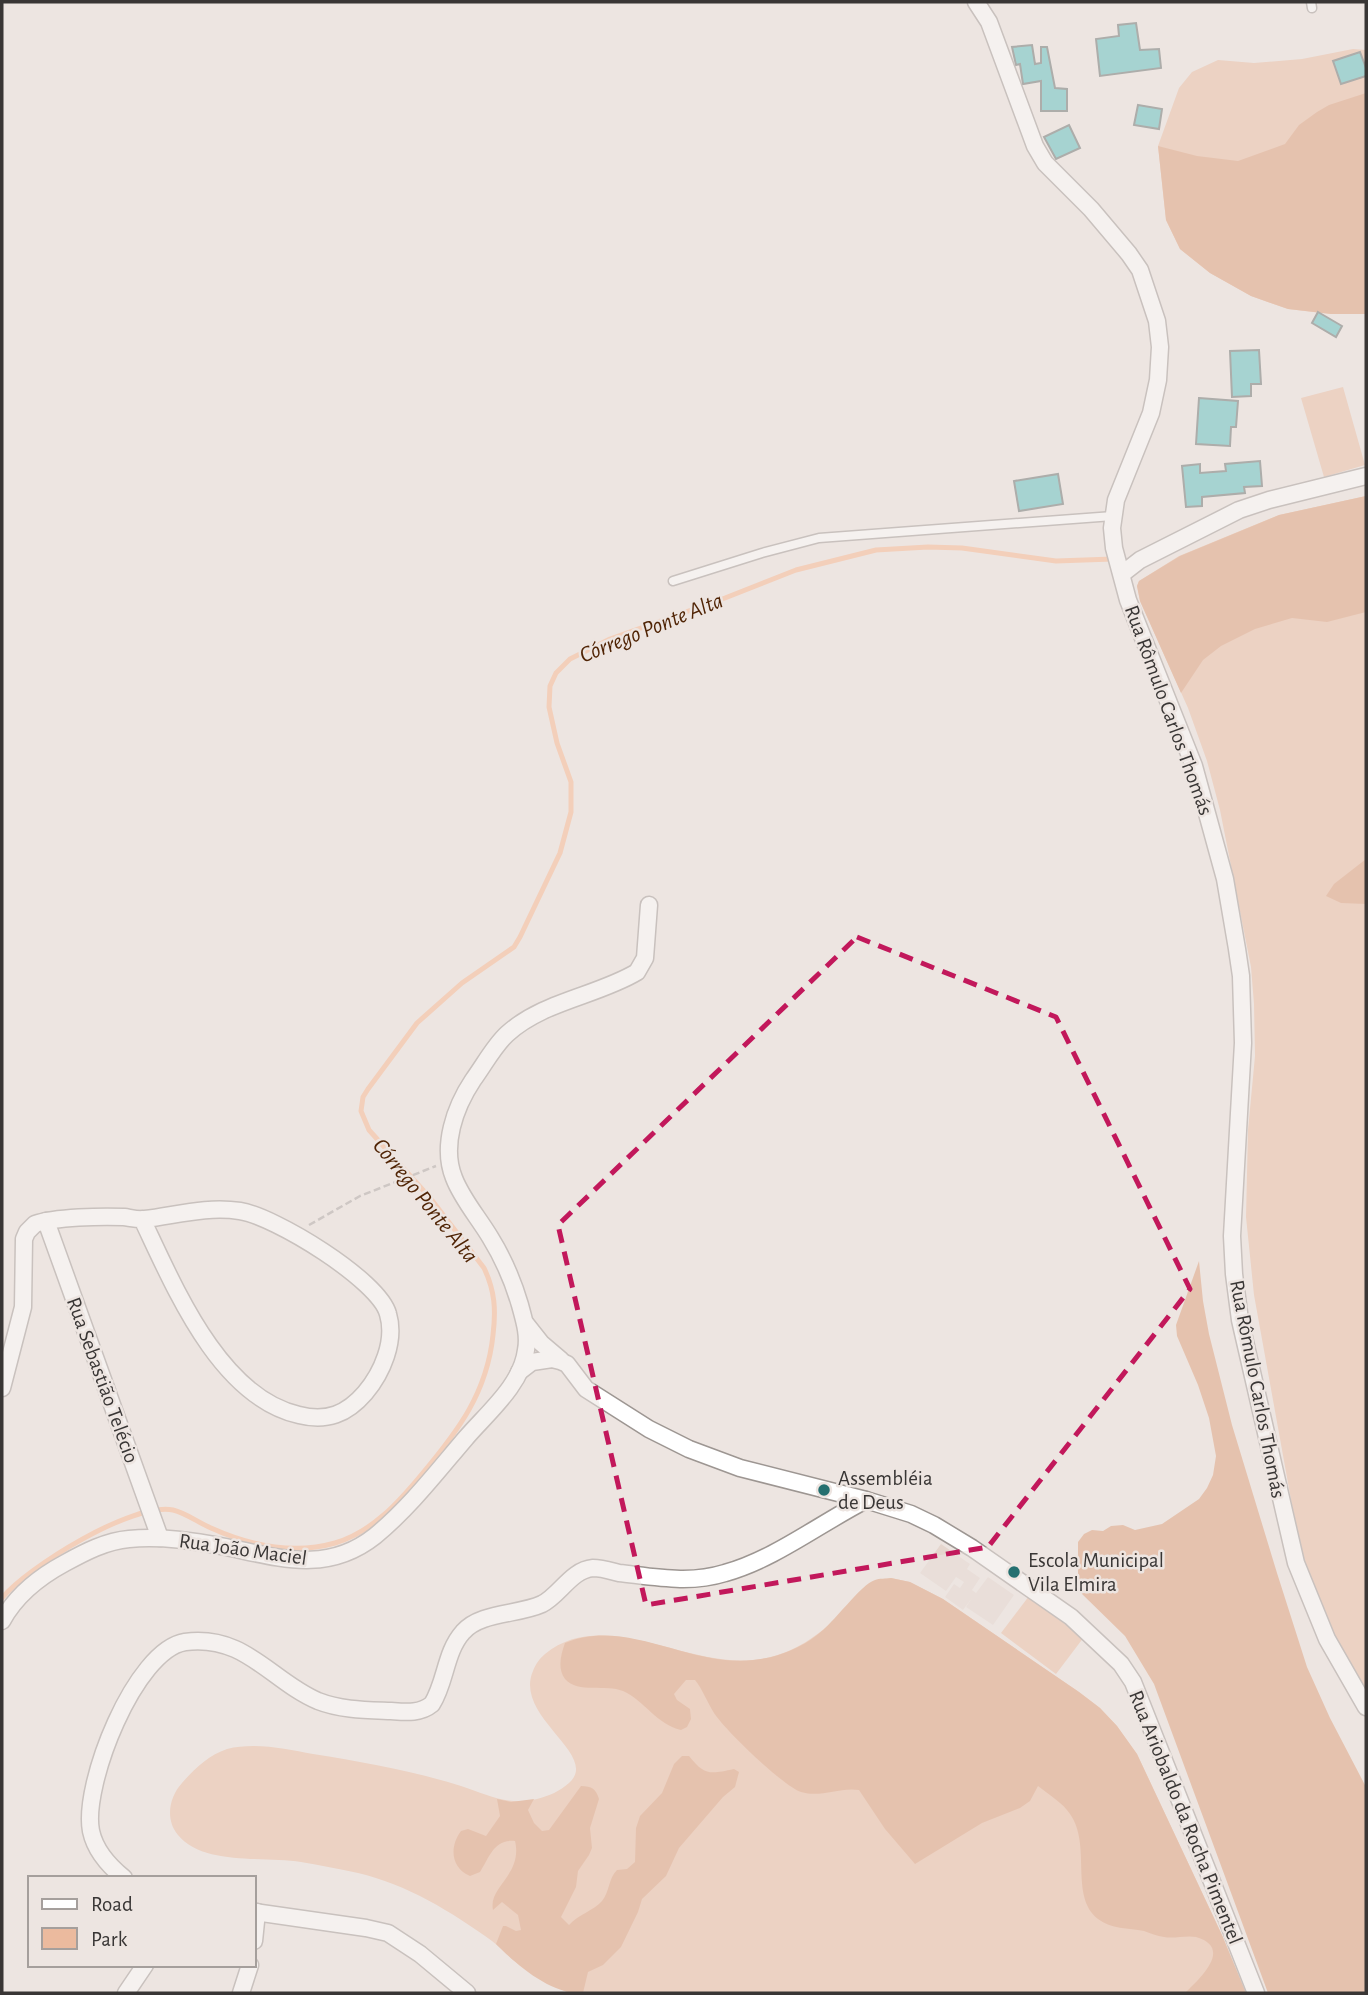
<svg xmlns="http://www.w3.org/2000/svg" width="1368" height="1995" font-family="'Alegreya Sans',sans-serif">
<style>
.built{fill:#e5d6ce}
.green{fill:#ebba9e}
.forest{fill:#dc9870}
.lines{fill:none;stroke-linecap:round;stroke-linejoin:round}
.stream{stroke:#fab48b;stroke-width:5}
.building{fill:#51bdbd;stroke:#5f6867;stroke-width:2}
.lane-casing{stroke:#9d9692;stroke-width:11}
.street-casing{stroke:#9d9692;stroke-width:19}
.path{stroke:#a9a2a0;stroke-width:2.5;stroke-dasharray:7 3.5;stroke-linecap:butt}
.lane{stroke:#fff;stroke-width:8}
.street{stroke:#fff;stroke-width:16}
.marked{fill:none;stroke:#c2185b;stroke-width:5;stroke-dasharray:14 9;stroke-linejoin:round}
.poi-dot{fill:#246f6f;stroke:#ede5e1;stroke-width:2.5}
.labels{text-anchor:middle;stroke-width:5;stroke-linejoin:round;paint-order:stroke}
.street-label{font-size:21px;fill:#393635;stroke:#ede5e1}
.poi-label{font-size:21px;fill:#393635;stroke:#ede5e1;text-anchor:start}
.water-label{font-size:23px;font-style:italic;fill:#502405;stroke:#ede5e1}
</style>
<rect width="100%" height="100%" fill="#ede5e1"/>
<!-- built -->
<path class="built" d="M941 1544 970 1564 967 1569 980 1578 972 1590 976 1593 988 1577 1014 1595 993 1625 966 1607 972 1598 963 1610 945 1597 954 1584 960 1588 964 1582 956 1577 946 1591 920 1573Z"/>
<!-- green -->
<g class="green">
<path d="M1353 49 1366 50V314H1331L1288 309 1251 296 1210 273 1180 249 1166 220 1158 146 1179 88 1192 72 1218 60 1254 63 1302 59Z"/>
<path d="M1343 387 1365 465 1324 477 1301 398Z"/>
<path d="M1366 496V1693L1328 1624 1310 1584 1292 1505 1254 1295 1246 1217 1248 1130 1255 1056 1254 1004 1251 967 1220 810 1207 761 1188 708 1140 601 1137 586 1139 581 1179 556 1279 515Z"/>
<path d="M891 1578 910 1582 943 1599 1079 1692 1100 1708 1117 1726 1137 1754 1222 1935 1246 1993H569C549 1984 531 1974 513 1960 506 1954 500 1947 492 1941 452 1912 406 1884 358 1873 339 1869 320 1865 301 1862 265 1856 203 1866 178 1835 165 1820 169 1797 182 1783 194 1769 209 1755 227 1749 255 1742 286 1749 313 1754 363 1762 413 1771 461 1786 488 1795 508 1806 537 1799 549 1796 560 1791 569 1783 601 1755 513 1717 533 1671 535 1665 540 1658 545 1654 603 1606 685 1667 753 1660 786 1657 812 1641 835 1619 856 1599 860 1581 891 1578Z"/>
<path d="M1029 1596 1084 1637 1056 1674 1001 1633Z"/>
</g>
<!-- forest -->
<g class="forest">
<path d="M1366 93V314H1331L1288 309 1251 296 1210 273 1180 249 1166 220 1158 146 1197 156 1238 161 1285 144 1299 125 1317 112 1329 105Z"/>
<path d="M1366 496V612L1327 622 1292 618 1255 629 1221 646 1203 660 1181 693 1140 601 1137 586 1139 581 1180 556 1279 515Z"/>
<path d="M1366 859V904L1341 903 1326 896 1334 884Z"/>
<path d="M1199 1261 1203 1301 1209 1334 1232 1425 1277 1573 1307 1667 1330 1718 1366 1787V1993H1268L1154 1684 1125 1636 1082 1594 1078 1581V1542L1084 1534 1092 1530 1103 1531 1111 1526 1123 1525 1135 1530 1162 1524 1199 1499 1207 1488 1213 1475 1216 1456 1209 1418 1198 1385 1177 1336 1176 1325Z"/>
<path d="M891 1578 910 1582 943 1599 1079 1692 1100 1708 1117 1726 1137 1754 1222 1935 1246 1993H1185C1199 1979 1234 1948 1196 1937 1186 1935 1174 1939 1164 1937 1157 1936 1150 1933 1144 1931 1128 1928 1111 1929 1098 1919 1069 1896 1092 1845 1070 1814 1063 1803 1048 1794 1038 1786L1030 1801 1020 1808 982 1823 915 1864 885 1829 859 1790C839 1787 821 1798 801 1792 783 1786 725 1730 714 1713 707 1702 703 1690 695 1680H686L674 1694 677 1700 690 1709 691 1719 687 1727 681 1730C656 1724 645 1701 623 1691 606 1684 578 1694 565 1679 557 1668 561 1654 565 1643 626 1617 688 1667 753 1660 776 1658 799 1649 817 1635 833 1624 861 1584 875 1580 879 1578 886 1579 891 1578Z"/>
<path d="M682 1756H689C705 1776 710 1774 734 1769L739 1772 735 1787 723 1797 679 1848 666 1876 642 1899 638 1912 621 1947 603 1965 588 1972 583 1993C551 1995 517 1965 496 1944L503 1926H506L516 1931 521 1930 518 1915 502 1902 493 1910C488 1887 523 1875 515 1841 494 1839 490 1856 480 1872L470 1876C451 1868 449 1847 461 1831L468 1829 486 1836 500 1816 497 1799 511 1802 534 1799 528 1810 534 1823 542 1831 549 1830 581 1786C592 1786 596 1789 599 1799L590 1828 592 1848 589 1855 578 1871 576 1887 561 1917 569 1925C579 1914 593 1911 602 1901 610 1891 608 1879 617 1870L627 1869 635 1862 636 1828 640 1816 662 1793 674 1764Z"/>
</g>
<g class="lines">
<!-- stream -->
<path class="stream" d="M2 1598C28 1567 132 1502 173 1510 186 1513 199 1523 211 1528 251 1546 293 1555 335 1543 372 1532 398 1503 422 1474 458 1431 487 1393 493 1335 496 1310 495 1291 484 1268L431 1199 369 1130 361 1111 363 1097 368 1089 417 1023 462 983 514 947 520 937 560 853 571 812V782L557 743 549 707 550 686 556 673 570 659 610 639 725 598 796 570 876 550 928 547 962 548 1056 561 1113 559"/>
</g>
<!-- building -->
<g class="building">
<path d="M1136 23 1140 50 1159 49 1161 68 1100 76 1096 39 1119 36 1118 25Z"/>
<path d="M1032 45 1035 64 1041 63V47H1047L1055 88 1067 89V111H1041V81L1023 84 1020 64 1016 65 1012 47Z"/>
<path d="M1360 52 1366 68V76L1341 84 1333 61Z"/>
<path d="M1138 105 1162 109 1159 129 1134 125Z"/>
<path d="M1069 125 1080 148 1056 159 1044 137Z"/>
<path d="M1318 312 1342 326 1336 337 1312 323Z"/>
<path d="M1259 350 1261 384H1251V396L1232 397 1230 351Z"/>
<path d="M1199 398 1238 401 1236 427H1231L1230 446 1196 444Z"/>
<path d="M1260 461 1262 486 1244 487 1245 493 1202 497V506L1186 507 1182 466 1200 464V473L1226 471 1225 464Z"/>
<path d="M1058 474 1063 504 1019 511 1014 481Z"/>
</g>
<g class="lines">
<!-- lane casing -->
<g class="lane-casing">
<g id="lane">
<path d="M1311 2 1312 8"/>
<path d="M673 581 762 553 819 538 1113 516"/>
</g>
</g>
<!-- street casing -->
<g class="street-casing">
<g id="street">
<path d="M976 2 989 22 1035 146 1045 163 1091 209 1129 254 1140 270 1157 321 1160 347 1158 380 1151 413 1116 500 1112 528 1114 548 1128 600 1194 766 1225 879 1237 949 1241 976 1243 1043 1232 1236 1234 1274 1240 1320 1296 1563 1327 1639 1366 1707"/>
<path d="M1122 574 1140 560 1239 510 1269 500 1366 476"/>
<path d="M46 1221 160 1538"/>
<path d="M526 1324 541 1343 561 1360"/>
<path d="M519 1372 532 1362 552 1359 560 1361 567 1364 586 1389 649 1429 689 1449 740 1468 866 1500 911 1514 934 1525 972 1548 1071 1617 1121 1664 1133 1682 1256 1993"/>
<path d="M2 1388 23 1307 24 1239 27 1232 35 1224C55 1217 102 1216 124 1217 131 1218 138 1220 145 1219 177 1215 207 1206 240 1211 274 1216 379 1280 388 1314 396 1341 382 1373 365 1393 347 1414 327 1422 299 1415 219 1397 174 1286 142 1219"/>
<path d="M2 1621C16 1595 39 1577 65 1563 85 1552 106 1541 129 1539 162 1536 194 1541 226 1547 280 1558 327 1574 375 1536 409 1508 436 1473 465 1439 486 1414 522 1385 526 1350 529 1335 524 1320 520 1305 513 1281 503 1258 490 1237 478 1217 462 1199 454 1178 441 1146 455 1107 473 1080 484 1065 494 1046 507 1034 543 1001 597 996 637 972L645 958 649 905"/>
<path d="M124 1878C109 1866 95 1850 91 1831 82 1785 135 1650 185 1642 245 1634 271 1681 318 1701 341 1710 366 1710 391 1711 405 1712 420 1714 432 1704 446 1682 445 1652 463 1632 480 1612 518 1615 542 1604 560 1595 571 1570 593 1568 602 1568 611 1571 619 1573 655 1577 690 1584 725 1573 775 1559 819 1524 866 1500"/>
<path d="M254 1912 366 1928 388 1933 420 1954 467 1993"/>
<path d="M254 1941 257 1912"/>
<path d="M126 1993 145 1965"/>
<path d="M241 1993 250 1965"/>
</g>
</g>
<!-- path -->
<path class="path" d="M309 1225 360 1196 436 1166"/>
<!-- lane -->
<use href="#lane" class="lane"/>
<!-- street -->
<use href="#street" class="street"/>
</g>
<!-- marked area -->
<path d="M0 0H1368V1995H0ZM857 937 1056 1017 1190 1289 988 1547 646 1605 558 1225Z" fill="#ede5e1" fill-opacity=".55" fill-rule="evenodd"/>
<path class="marked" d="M857 937 1056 1017 1190 1289 988 1547 646 1605 558 1225Z"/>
<!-- markers -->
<g class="poi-dot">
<circle cx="824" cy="1490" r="7"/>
<circle cx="1014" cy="1572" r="7"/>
</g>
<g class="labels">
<!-- street labels -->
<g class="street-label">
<text transform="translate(1169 710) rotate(70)" y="7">Rua Rômulo Carlos Thomás</text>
<text transform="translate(103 1380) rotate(70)" y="7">Rua Sebastião Telécio</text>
<text transform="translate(1258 1389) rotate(79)" y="7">Rua Rômulo Carlos Thomás</text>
<text transform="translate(243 1549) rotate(8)" y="7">Rua João Maciel</text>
<text transform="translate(1186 1817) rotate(68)" y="7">Rua Ariobaldo da Rocha Pimentel</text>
</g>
<!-- poi labels -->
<g class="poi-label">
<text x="838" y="1485">Assembléia<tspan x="838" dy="24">de Deus</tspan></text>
<text x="1028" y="1567">Escola Municipal<tspan x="1028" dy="24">Vila Elmira</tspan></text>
</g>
<!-- water labels -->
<g class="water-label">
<text transform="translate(651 627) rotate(-22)" y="8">Córrego Ponte Alta</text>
<text transform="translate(426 1200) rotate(51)" y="8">Córrego Ponte Alta</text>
</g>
</g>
<!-- border -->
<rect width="1368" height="1995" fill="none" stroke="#393635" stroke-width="7"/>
<!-- legend -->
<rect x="28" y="1876" width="228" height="91" fill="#ede5e1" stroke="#a59f9c" stroke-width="2"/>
<rect x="42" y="1899" width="35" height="10" fill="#ffffff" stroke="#a59f9c" stroke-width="2"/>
<text x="91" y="1911" font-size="21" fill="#393635">Road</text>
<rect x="42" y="1928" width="35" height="21" fill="#ebba9e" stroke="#a59f9c" stroke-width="2"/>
<text x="91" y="1946" font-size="21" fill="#393635">Park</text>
</svg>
